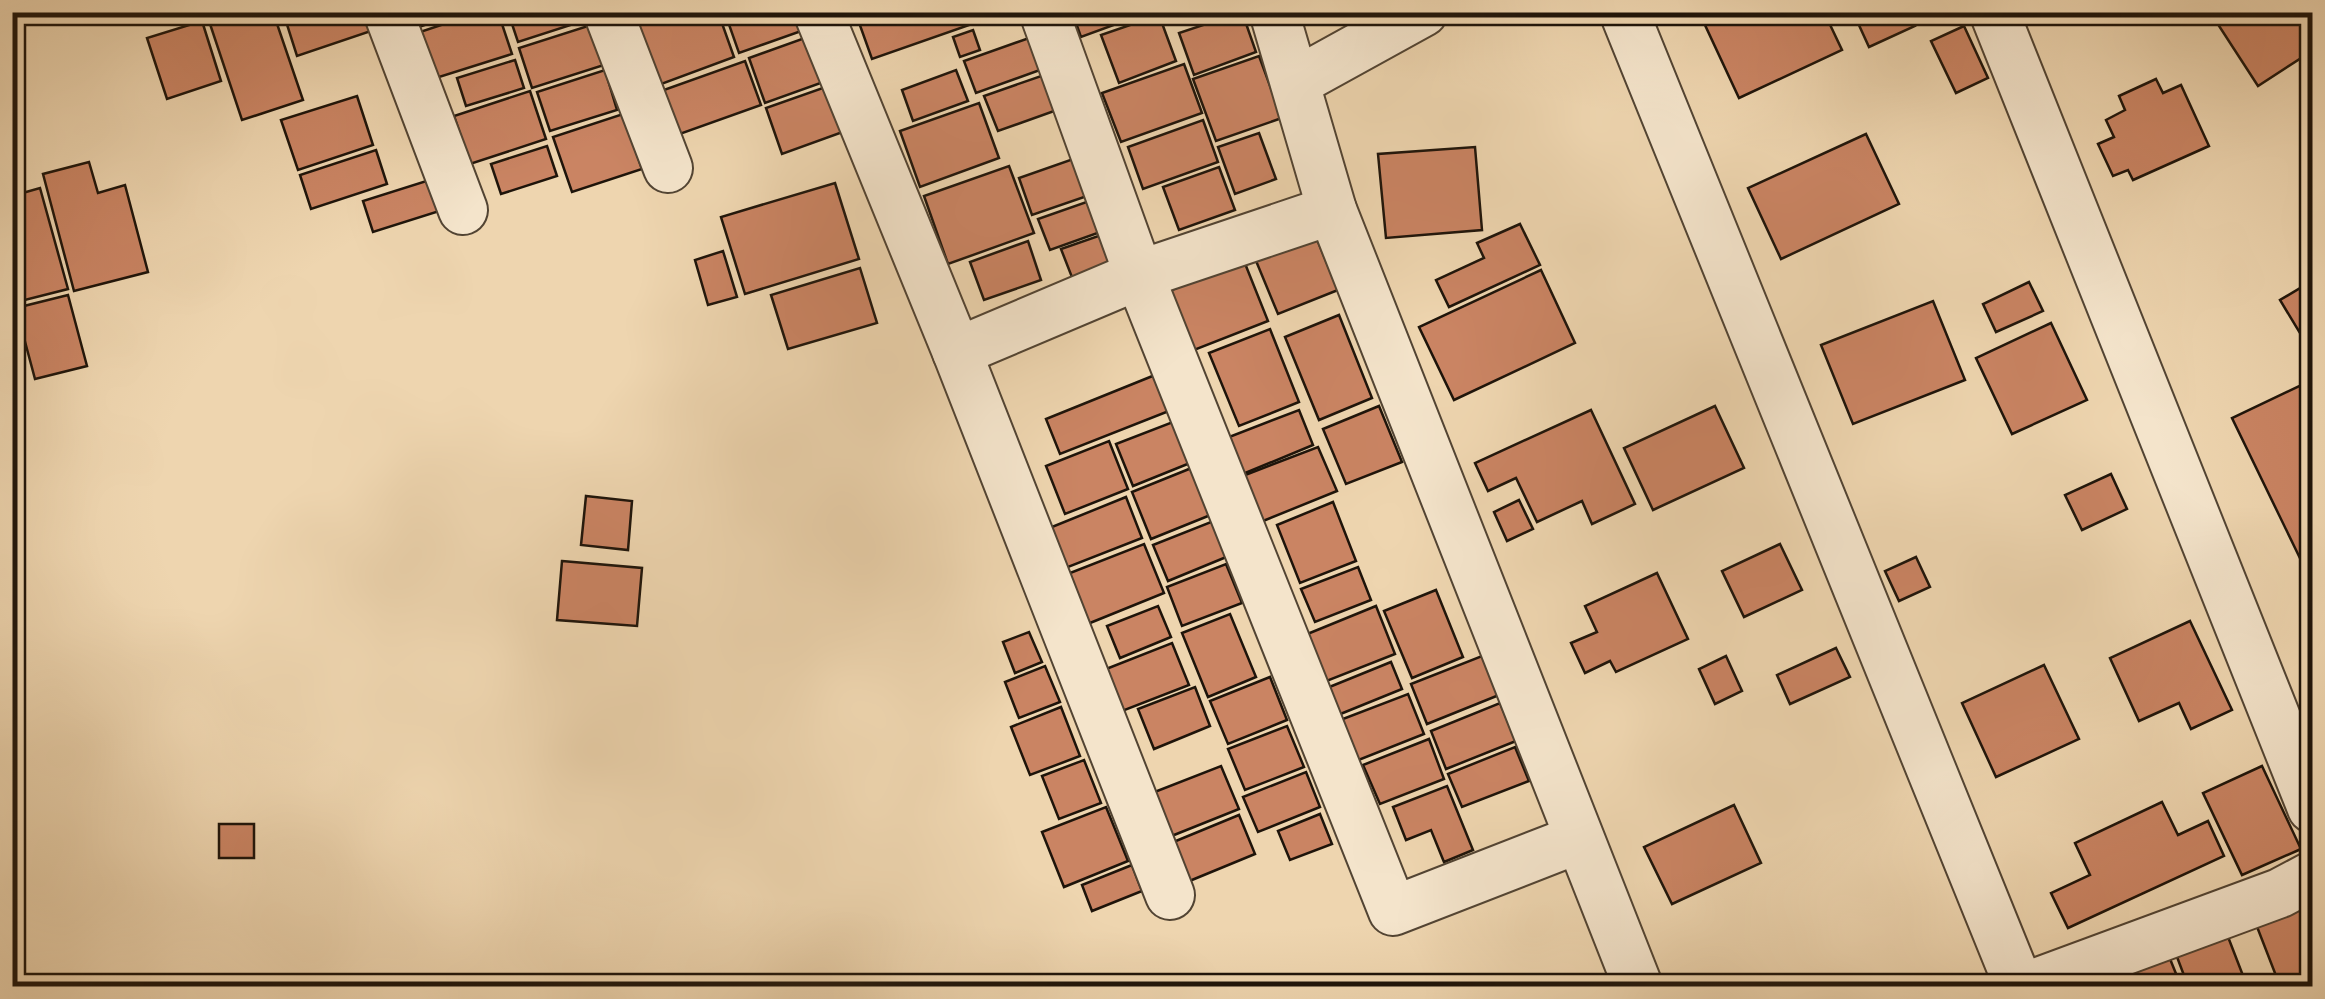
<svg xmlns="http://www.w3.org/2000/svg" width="2325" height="999" font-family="'EB Garamond',serif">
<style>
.building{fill:#ca8463;stroke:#1e140a;stroke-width:2.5}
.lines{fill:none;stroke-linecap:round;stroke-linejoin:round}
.street-casing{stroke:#524433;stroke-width:52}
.street{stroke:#f4e4cb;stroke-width:48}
</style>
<rect width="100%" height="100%" fill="#eed5af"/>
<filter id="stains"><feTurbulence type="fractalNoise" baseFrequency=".002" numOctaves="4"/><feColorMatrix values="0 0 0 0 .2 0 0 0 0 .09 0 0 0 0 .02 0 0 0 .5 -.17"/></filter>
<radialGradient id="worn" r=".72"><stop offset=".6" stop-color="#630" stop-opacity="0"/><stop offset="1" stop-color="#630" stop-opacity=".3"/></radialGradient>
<!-- building -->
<g class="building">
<path d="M206 12H273L303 100 242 120Z"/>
<path d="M283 12H365L371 31 297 56Z"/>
<path d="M405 12H464L410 30Z"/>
<path d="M480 12H498L512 54 436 78 420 32Z"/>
<path d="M508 12H580L583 21 518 42Z"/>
<path d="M630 12H718L734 57 656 86Z"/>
<path d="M736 12H801L807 29 739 53 726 16Z"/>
<path d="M871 12H968L972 24 872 59 857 17Z"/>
<path d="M1072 12H1149L1081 37Z"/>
<path d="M1242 12 1256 52 1194 75 1179 33Z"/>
<path d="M1732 12H1824L1842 50 1739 98 1705 25Z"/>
<path d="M1853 12H1908L1915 26 1869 47Z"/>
<path d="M2210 12H2312V51L2258 86Z"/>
<path d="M1159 15 1176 61 1119 83 1101 35Z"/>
<path d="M202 21 221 81 167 99 147 38Z"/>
<path d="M591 25 604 65 532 88 519 48Z"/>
<path d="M1964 26 1988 78 1956 93 1931 41Z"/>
<path d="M973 30 980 50 960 57 953 37Z"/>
<path d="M813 35 829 80 765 103 749 58Z"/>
<path d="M1029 38 1040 70 976 93 964 61Z"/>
<path d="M1259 56 1282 118 1216 141 1193 79Z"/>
<path d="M515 60 524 88 466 106 457 78Z"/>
<path d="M745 61 761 105 677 135 661 91Z"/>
<path d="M1184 64 1202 113 1121 142 1102 93Z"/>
<path d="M605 70 617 110 550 131 537 92Z"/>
<path d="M956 70 968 101 913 121 902 90Z"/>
<path d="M1044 75 1057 110 998 131 984 96Z"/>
<path d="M2156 79 2163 93 2181 85 2209 146 2133 180 2128 170 2113 176 2098 144 2114 137 2106 120 2125 110 2119 96Z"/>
<path d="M834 84 851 129 782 154 766 108Z"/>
<path d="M530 91 546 139 470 164 454 116Z"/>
<path d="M357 96 373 145 298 170 281 120Z"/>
<path d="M979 103 999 158 920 187 900 131Z"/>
<path d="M623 114 642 169 572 192 553 137Z"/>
<path d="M1203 120 1218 162 1143 189 1128 147Z"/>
<path d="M1259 133 1276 179 1235 194 1218 147Z"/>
<path d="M1866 134 1899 204 1781 259 1748 188Z"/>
<path d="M547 146 557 176 501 194 491 164Z"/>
<path d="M1475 147 1482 230 1386 238 1378 154Z"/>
<path d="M376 150 387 184 311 209 300 175Z"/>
<path d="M1076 158 1090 195 1032 215 1019 178Z"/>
<path d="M89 162 98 193 125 185 148 272 74 291 43 174Z"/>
<path d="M1009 166 1034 233 948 264 924 196Z"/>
<path d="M1219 167 1235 210 1179 230 1163 187Z"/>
<path d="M439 177 449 208 373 232 363 201Z"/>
<path d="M835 183 859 259 745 294 721 217Z"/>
<path d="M40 188 68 289 13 303 12 196Z"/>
<path d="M1095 199 1106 230 1050 250 1038 219Z"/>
<path d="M1520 224 1540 265 1449 307 1436 280 1484 258 1477 243Z"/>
<path d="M1314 232 1338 290 1278 314 1254 256Z"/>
<path d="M1104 234 1117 270 1075 285 1061 249Z"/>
<path d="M1028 241 1041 280 984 300 970 262Z"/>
<path d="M723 251 737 297 708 305 695 260Z"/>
<path d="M1244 261 1268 321 1189 352 1164 293Z"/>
<path d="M860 268 877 323 788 349 771 295Z"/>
<path d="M1541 270 1575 343 1454 400 1419 327Z"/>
<path d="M2312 281V346L2309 348 2280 300Z"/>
<path d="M2029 282 2043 311 1996 332 1983 304Z"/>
<path d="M68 295 87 366 35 379 16 308Z"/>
<path d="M1933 301 1965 380 1853 424 1821 345Z"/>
<path d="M1339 315 1372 398 1319 420 1285 337Z"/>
<path d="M2051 323 2087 400 2012 434 1976 358Z"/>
<path d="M1270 329 1299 402 1239 426 1209 353Z"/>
<path d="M1160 373 1174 409 1060 454 1046 419Z"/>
<path d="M2312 380V583L2232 418Z"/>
<path d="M1379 406 1402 462 1346 484 1323 429Z"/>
<path d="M1715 406 1744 468 1653 510 1624 448Z"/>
<path d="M1299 410 1313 445 1238 476 1224 439Z"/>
<path d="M1591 410 1635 504 1592 524 1582 501 1537 522 1516 478 1488 491 1475 463Z"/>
<path d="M1178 420 1195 461 1133 486 1116 444Z"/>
<path d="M1109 441 1128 489 1065 514 1046 466Z"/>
<path d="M1318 447 1337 491 1258 523 1240 477Z"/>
<path d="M1199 465 1218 512 1151 539 1132 492Z"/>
<path d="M2111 474 2127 509 2082 530 2065 495Z"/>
<path d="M586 496 632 501 628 550 581 545Z"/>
<path d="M1126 497 1142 538 1063 569 1047 529Z"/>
<path d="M1519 500 1533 529 1507 541 1494 512Z"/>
<path d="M1333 502 1356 561 1300 583 1277 525Z"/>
<path d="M1221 518 1236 553 1168 581 1153 545Z"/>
<path d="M1144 544 1164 593 1085 625 1065 575Z"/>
<path d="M1780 544 1802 590 1744 617 1722 571Z"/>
<path d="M1916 557 1930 587 1899 601 1885 571Z"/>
<path d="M562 561 642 568 637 626 557 620Z"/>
<path d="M1226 564 1242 603 1182 626 1167 587Z"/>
<path d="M1358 567 1371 600 1315 622 1301 589Z"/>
<path d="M1657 573 1688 639 1616 672 1610 661 1585 673 1571 643 1597 632 1585 606Z"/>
<path d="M1436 590 1463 657 1412 678 1384 611Z"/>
<path d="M1158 606 1171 637 1120 658 1107 626Z"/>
<path d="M1376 606 1395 654 1319 684 1300 637Z"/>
<path d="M1230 614 1256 677 1208 697 1182 633Z"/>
<path d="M2190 621 2232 710 2191 729 2179 703 2139 721 2110 658Z"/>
<path d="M1029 632 1042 662 1015 673 1003 642Z"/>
<path d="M1172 643 1189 685 1117 713 1101 671Z"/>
<path d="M1836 648 1850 677 1790 704 1777 675Z"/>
<path d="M1482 656 1499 695 1427 724 1411 684Z"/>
<path d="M1726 656 1742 691 1715 704 1699 669Z"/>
<path d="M1391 662 1402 689 1333 717 1322 690Z"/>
<path d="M2044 665 2079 739 1996 777 1962 703Z"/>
<path d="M1045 666 1060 702 1019 718 1005 682Z"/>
<path d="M1270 677 1287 720 1228 744 1210 701Z"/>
<path d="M1195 687 1210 726 1154 749 1138 709Z"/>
<path d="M1408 694 1424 734 1351 763 1335 722Z"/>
<path d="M1500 703 1516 741 1446 769 1431 731Z"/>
<path d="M1061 707 1080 756 1030 775 1011 727Z"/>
<path d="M1287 726 1304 767 1245 790 1228 749Z"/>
<path d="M1429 739 1444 779 1380 804 1363 765Z"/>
<path d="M1515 747 1529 781 1462 807 1448 774Z"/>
<path d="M1084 760 1101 803 1059 819 1042 776Z"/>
<path d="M1221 766 1239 809 1169 837 1152 793Z"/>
<path d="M2262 766 2301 849 2242 875 2203 793Z"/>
<path d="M1306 772 1320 807 1258 832 1243 797Z"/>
<path d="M1447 786 1473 850 1444 862 1431 830 1406 840 1393 807Z"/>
<path d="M2162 802 2178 835 2208 821 2224 856 2068 928 2051 893 2090 875 2075 843Z"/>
<path d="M1734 805 1761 863 1672 904 1644 847Z"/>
<path d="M1106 807 1128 861 1064 887 1042 832Z"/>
<path d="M1320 814 1332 844 1290 860 1278 831Z"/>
<path d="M1239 815 1255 854 1187 882 1171 843Z"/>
<rect x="219" y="824" width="35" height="34"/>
<path d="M1132 865 1142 891 1092 911 1082 885Z"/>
<path d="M2312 896V986H2280L2254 919Z"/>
<path d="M2225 929 2247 986H2188L2174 949Z"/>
<path d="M2166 949 2181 986H2133L2125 964Z"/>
</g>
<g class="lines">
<!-- street casing -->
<g class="street-casing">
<g id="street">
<path d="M388 12 463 210"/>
<path d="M608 12 668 168"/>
<path d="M818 12 957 352 1170 895"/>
<path d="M1044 12 1139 275 1393 911 1578 839"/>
<path d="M1274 12 1332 210 1638 986"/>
<path d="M1624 12 2019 986"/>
<path d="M1994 12 2312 808"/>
<path d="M1296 82 1423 12"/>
<path d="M957 352 1139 275 1332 210"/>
<path d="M2028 986 2280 893 2312 876"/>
</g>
</g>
<!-- street -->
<use href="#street" class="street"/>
</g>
<!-- margin -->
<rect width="2325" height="999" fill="none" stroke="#eed5af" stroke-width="50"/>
<rect x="15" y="15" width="2295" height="969" fill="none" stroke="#1e140a" stroke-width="5"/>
<rect x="25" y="25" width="2275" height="949" fill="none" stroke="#1e140a" stroke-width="2.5"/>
<rect width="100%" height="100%" filter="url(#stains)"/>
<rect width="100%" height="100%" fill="url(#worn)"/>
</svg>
